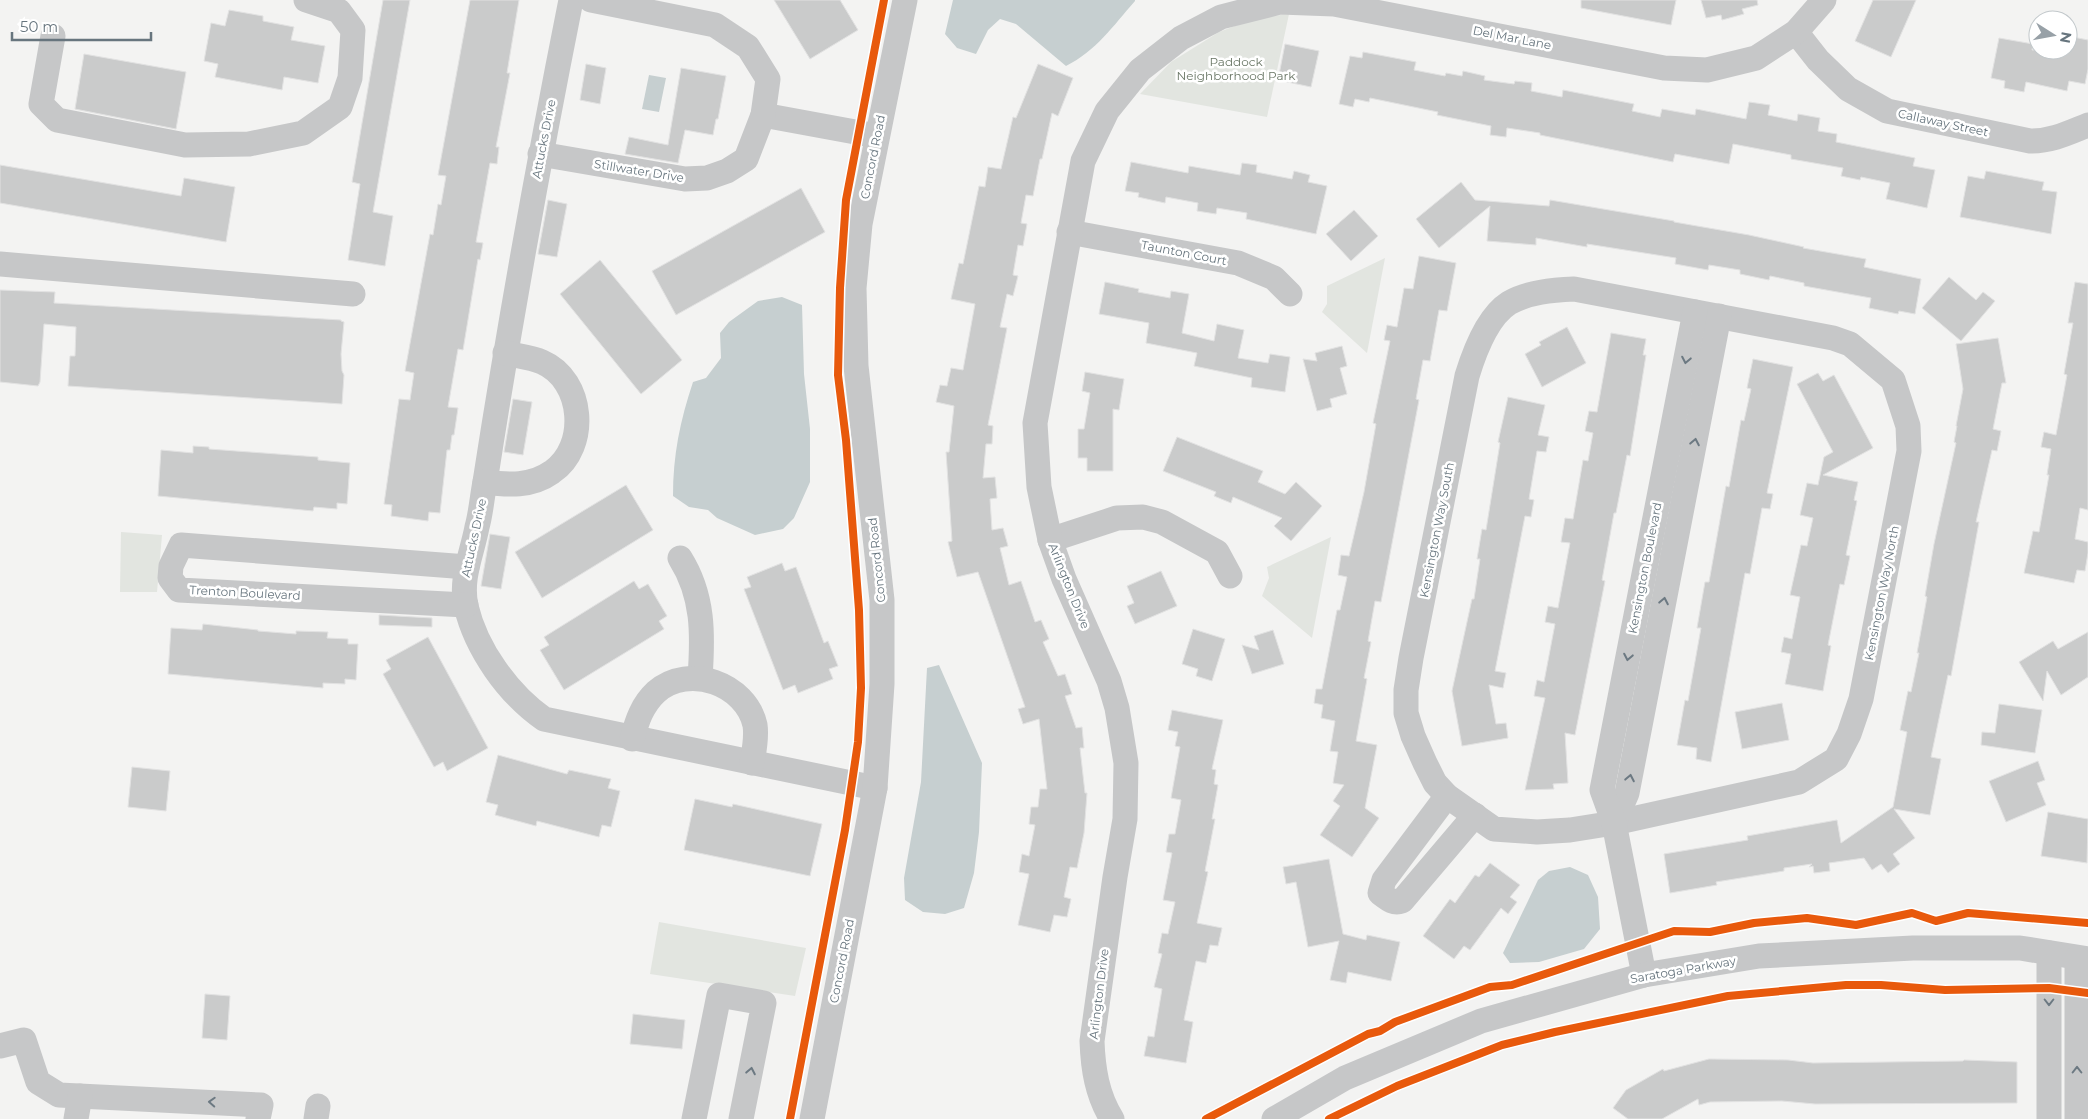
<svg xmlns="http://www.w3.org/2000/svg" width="2088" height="1119" font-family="Montserrat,sans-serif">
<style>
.green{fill:#e2e5e0}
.water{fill:#c6cfd0}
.building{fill:#cacbcb;stroke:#e2e2e2}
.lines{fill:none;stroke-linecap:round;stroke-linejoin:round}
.minor{stroke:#c6c7c8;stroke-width:25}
.cycleway-casing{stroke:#fff;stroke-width:11}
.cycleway{stroke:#e8590c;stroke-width:8}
.oneway{stroke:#6c7982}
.labels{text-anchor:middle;stroke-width:5;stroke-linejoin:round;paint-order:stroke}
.street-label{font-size:12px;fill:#67757e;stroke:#fff}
.park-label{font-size:12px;fill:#697665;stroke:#fff}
</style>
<rect width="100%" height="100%" fill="#f3f3f2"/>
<!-- green -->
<g class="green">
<path d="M1289 14 1267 117 1140 94 1171 62 1219 32 1256 18Z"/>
<path d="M1385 258 1367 353 1322 312 1327 304V286Z"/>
<path d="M121 532 162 535 157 592H120Z"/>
<path d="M1331 537 1312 638 1262 596 1269 578 1267 567Z"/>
<path d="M659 922 806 948 795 996 650 974Z"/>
</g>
<!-- water -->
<g class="water">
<path d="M953 0H1135V1C1113 26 1096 51 1066 66L1016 24 1000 19 988 30 976 54 957 48 945 34Z"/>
<path d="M649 75 666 78 659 112 642 109Z"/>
<path d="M782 297 802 305 804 374 810 429V482L794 518 783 529 755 535 717 518 708 510 689 507 673 496C673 455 680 421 693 382L706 378 721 358 720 333 729 322 758 301Z"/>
<path d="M939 665 982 763 979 832 974 873 964 908 945 914 923 912 905 900 904 878 921 782 927 668Z"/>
<path d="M1570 867 1588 875 1598 897 1600 929 1584 949 1539 962 1510 963 1503 953 1538 880 1549 871Z"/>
</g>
<!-- building -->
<g class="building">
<path d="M383 0H410L373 212 393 216 385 266 348 260 360 184 352 182Z"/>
<path d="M470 0H519L507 73H510L496 147H499L497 164 490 163 476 242 483 243 480 260 478 259 463 350 458 349 448 407 458 408 454 435H452L450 450H447L440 513 429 512 428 521 391 516 392 505 384 504 399 399 410 400 414 373 405 371 430 234 433 235 438 204 441 205 446 176 438 175Z"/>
<path d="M774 0H840L858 30 810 59Z"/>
<path d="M1581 0H1676L1671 25 1581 8Z"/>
<path d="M1701 0H1757L1758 5 1742 9 1744 14 1722 20 1721 15 1706 18Z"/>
<path d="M1873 0H1916L1891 57 1855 41Z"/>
<path d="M229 10 263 16V21L294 27 291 40 325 46 318 83 284 77 282 90 215 77 218 64 204 61 211 23 225 26Z"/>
<path d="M2068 36 2088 40V69L2085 84 2069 81 2067 91 2026 82 2024 92 2004 88 2005 81 1991 78 1999 38 2033 44 2032 50H2068Z"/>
<path d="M1285 44 1319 51 1311 87 1278 80Z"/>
<path d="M1363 52 1416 62 1414 70 1445 76 1446 73 1462 76 1463 71 1485 76 1484 80 1514 84 1515 81 1532 83 1531 91 1562 97 1563 90 1634 104 1632 111 1660 117 1662 109 1695 115 1696 109 1746 119 1749 102 1770 105 1768 115 1797 121 1798 114 1820 118 1818 131 1837 134 1836 142 1915 158 1913 166 1935 170 1927 208 1886 199 1890 183 1861 177 1860 180 1841 176 1843 168 1791 159V155L1733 144 1729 164 1675 154 1673 162 1540 135V133L1507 128 1506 137 1490 135 1491 126 1437 115 1438 112 1370 98 1369 102 1355 99 1353 107 1339 104 1350 56 1362 58Z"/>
<path d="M84 54 186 72 176 129 75 109Z"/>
<path d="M586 64 606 68 600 104 580 100Z"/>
<path d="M1038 64 1073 78 1058 116 1052 113 1042 159H1040L1033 196 1026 195 1021 223 1027 224 1023 246 1018 245 1013 275 1018 276 1013 296 1007 294 1000 327 1007 328 988 425 993 426 992 444H986L983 478 995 477 997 498 990 499 992 530 1003 528 1008 546 1000 548 1009 585 1021 581 1035 622 1041 620 1049 639 1043 642 1058 676 1065 674 1072 694 1065 696 1076 728 1082 727 1084 748H1080L1085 793H1087L1084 833 1077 868 1070 867 1064 897 1071 899 1067 917 1054 915 1050 932 1018 925 1029 874 1019 872 1022 854 1029 856 1035 825 1029 824 1031 807H1038L1040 789H1047L1039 719 1023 724 1018 709 1025 707 978 572 957 577 948 542 952 541 946 452H949L954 406 936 402 940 385 947 386 951 368 963 370 975 304 951 299 959 263 963 264 979 186 985 187 988 167 1001 169 1013 117 1016 118Z"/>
<path d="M681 68 726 76 718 119H716L713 135 685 130 678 163 625 154 629 137 668 145Z"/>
<path d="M1131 162 1188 173 1189 166 1240 175 1242 163 1257 165 1256 172 1292 179 1294 171 1310 175 1308 182 1327 186 1316 234 1246 219 1247 213 1217 208 1216 214 1197 211 1198 203 1166 197 1165 203 1138 197 1139 193 1125 191Z"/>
<path d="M0 165 181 196 184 178 235 187 226 242 0 203Z"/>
<path d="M1986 171 2044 182 2042 190 2057 192 2051 234 1960 217 1968 176 1984 179Z"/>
<path d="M1461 182 1475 200 1549 206 1550 200 1674 221V222L1749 235 1804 247 1803 248 1866 259 1864 267 1921 279 1915 314 1899 311 1898 314 1869 308 1871 298 1804 286V283L1770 276 1769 280 1740 274V270L1709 265 1708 270 1675 264 1676 258 1587 244V247L1536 238V245L1487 241 1490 206 1439 248 1416 219Z"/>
<path d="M801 188 825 232 676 315 652 271Z"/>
<path d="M548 200 567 204 557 257 538 254Z"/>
<path d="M1354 210 1378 236 1351 261 1326 234Z"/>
<path d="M1419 256 1456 263 1447 311 1439 310 1430 361 1423 360 1416 399 1419 400 1381 602 1375 601 1368 641 1371 642 1364 678 1367 679 1356 741 1377 745 1365 808 1379 818 1352 857 1320 835 1340 806 1333 801 1344 785 1333 783 1338 752 1330 751 1335 721 1321 718 1323 705 1314 703 1316 689H1322L1337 610H1340L1347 577 1338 575 1341 555 1349 556 1364 492 1376 424 1373 423 1390 341 1384 340 1387 325 1397 327 1404 288 1413 289Z"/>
<path d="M600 260 682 360 641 394 560 294Z"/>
<path d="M1949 277 1976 300 1983 292 1995 301 1961 341 1922 308Z"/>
<path d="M1105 282 1139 289 1138 292 1170 298 1171 291 1189 294 1182 333 1214 341 1217 324 1244 330 1238 358 1268 363 1270 354 1290 357 1285 392 1251 387 1252 378 1194 366 1197 353 1146 343 1149 323 1099 314Z"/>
<path d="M2075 282 2088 284V510L2080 508 2075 539 2088 542V553L2085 571 2077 570 2074 583 2024 573 2033 531 2039 532 2049 475H2047L2051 449 2041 447 2044 432 2056 435 2067 375 2064 374 2073 323H2068Z"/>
<path d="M0 290 55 292 54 303 341 320V321L344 322 341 354 342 371 344 375 342 404 68 386 70 356H75L76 327 44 324 40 382 38 386 0 382Z"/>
<path d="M1567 327 1586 363 1542 387 1525 354 1541 345 1539 342Z"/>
<path d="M1611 333 1646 339 1643 355H1646L1630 456 1627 455 1616 513H1614L1602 580 1605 581 1575 735 1565 733 1568 783 1553 784 1554 789 1525 790 1545 698 1534 696 1537 680 1544 682 1555 624 1545 622 1548 606 1558 608 1570 543 1561 542 1565 518 1573 519 1583 460 1588 461 1593 433 1585 431 1589 411 1597 412Z"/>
<path d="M1998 338 2006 383H2002L1993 429 2001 431 1997 451 1992 450 1976 522H1979L1951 676 1948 675 1931 757 1941 759 1930 815 1894 809 1915 838 1893 854 1900 864 1888 873 1881 864 1872 870 1864 858 1829 863 1830 871 1814 873 1813 866 1809 867 1812 864 1784 868V871L1716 882 1717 885 1670 893 1664 854 1748 840 1747 836 1837 820 1841 843 1893 807 1907 732 1900 730 1908 691 1911 692 1919 653H1917L1927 597 1925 596 1934 544 1956 443 1954 442 1957 426H1956L1963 389 1956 344Z"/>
<path d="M1342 346 1347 366 1340 368 1347 394 1330 399 1332 407 1317 411 1303 359 1317 361 1315 353Z"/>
<path d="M1753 359 1793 367 1767 493 1773 494 1770 509 1762 508 1750 574 1745 573 1711 762 1696 759 1697 748 1677 745 1685 700 1688 701 1701 628H1697L1705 582H1709L1726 486 1729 487 1741 420 1744 421 1751 389 1747 388Z"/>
<path d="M1085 372 1124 379 1119 410 1113 409V471H1087V458H1078V429H1084L1090 393 1082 391Z"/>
<path d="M1818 373 1823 381 1834 375 1873 448 1823 475 1858 482 1854 500 1857 501 1846 555 1850 556 1844 585 1840 584 1828 645 1831 646 1823 691 1785 684 1791 654 1781 652 1784 637 1792 639 1800 597 1790 595 1801 545 1807 546 1813 518 1800 515 1807 483 1818 485 1824 457 1833 452 1797 384Z"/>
<path d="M1508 397 1545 405 1538 435 1549 437 1546 452 1537 451 1529 499 1534 500 1531 517 1525 516 1495 671 1506 673 1503 688 1489 685 1496 724 1506 723 1508 738 1462 746 1452 691 1472 599H1474L1480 559H1477L1482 529 1486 530 1500 443 1498 442Z"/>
<path d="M513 399 532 402 523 455 504 452Z"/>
<path d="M1177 437 1263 471 1258 482 1285 494 1296 482 1322 506 1291 541 1274 526 1282 518 1233 497 1231 503 1214 496 1216 492 1163 471Z"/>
<path d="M193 446 209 447V449L318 457V460L350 463 347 504 337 503V509L314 507 313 511 158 496 161 450 193 453Z"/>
<path d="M626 485 653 530 542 598 515 552Z"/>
<path d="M490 534 510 537 501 589 481 586Z"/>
<path d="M782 563 785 571 796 567 824 643 828 641 838 666 829 669 833 679 798 693 795 685 783 690 744 589 751 587 747 577Z"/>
<path d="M1161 571 1177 606 1135 624 1127 606 1134 603 1127 586Z"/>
<path d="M634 581 639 589 648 584 667 616 659 621 664 629 564 690 540 650 549 645 544 637Z"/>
<path d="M379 615 432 618V627L379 625Z"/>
<path d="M203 624 258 630V631L296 634V631L328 632 327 638 348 639V644H358L356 680 345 679V684L323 683V688L168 674 171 628 202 630Z"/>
<path d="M1193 629 1225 639 1212 681 1196 676 1198 669 1182 664Z"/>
<path d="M1273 630 1284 664 1252 674 1242 645 1259 650 1254 636Z"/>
<path d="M2088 632V677L2061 695 2047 671 2043 701 2019 662 2053 641 2058 649Z"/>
<path d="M428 637 488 748 447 771 443 762 434 767 383 674 391 669 386 660Z"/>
<path d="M1782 703 1789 740 1742 749 1735 712Z"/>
<path d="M1999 704 2042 710 2035 753 1981 745 1982 732 1995 733Z"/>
<path d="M1172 710 1223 720 1212 769 1216 770 1214 784 1218 785 1212 819H1215L1205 871 1208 872 1197 923 1222 928 1218 946 1210 945 1206 963 1196 961 1184 1020 1193 1022 1186 1063 1144 1056 1148 1036 1154 1037 1162 989 1154 987 1162 954 1158 953 1162 933 1168 934 1175 902 1163 900 1172 853 1166 852 1169 834H1175L1181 800 1171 798 1180 747 1175 746 1178 732 1168 730Z"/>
<path d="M498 755 567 774 569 770 611 779 608 788 620 791 611 827 602 825 599 837 537 821 536 826 495 815 498 805 486 802Z"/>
<path d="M2038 761 2045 780 2037 783 2046 805 2006 822 1989 781Z"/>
<path d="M132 767 170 771 166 811 128 807Z"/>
<path d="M695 799 732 807 733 804 822 824 810 876 684 850Z"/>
<path d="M2048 812 2088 819 2087 863 2041 856Z"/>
<path d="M1329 859 1343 934 1366 940 1367 935 1400 942 1391 981 1348 972 1346 983 1330 980 1339 941 1308 947 1296 882 1286 884 1283 867Z"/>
<path d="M1490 863 1520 885 1510 897 1517 902 1508 914 1501 908 1470 950 1464 946 1454 959 1423 936 1450 899 1455 903 1475 875 1479 877Z"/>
<path d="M205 994 230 996 227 1040 202 1038Z"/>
<path d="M633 1014 685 1020 682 1049 630 1044Z"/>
<path d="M1709 1059 1788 1060 1813 1063 1963 1061 1964 1060 2017 1062V1103L1815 1104 1782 1101 1710 1102 1699 1105 1698 1099 1662 1119H1628L1613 1108 1626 1090 1663 1069 1664 1071Z"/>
</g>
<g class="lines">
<!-- minor -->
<g class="minor">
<path d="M571 0C539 160 510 321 485 482 482 497 481 513 477 527 472 554 460 578 466 606 476 649 508 694 544 719L875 788"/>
<path d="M1796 32 1818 60 1848 89 1887 111 2030 141C2052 141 2068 133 2088 125"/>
<path d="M53 36 41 104 57 120 185 145 249 144 303 133 340 107 350 78 353 30 339 11 306 0"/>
<path d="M763 115 877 136"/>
<path d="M540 154 685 179 707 178 727 171 746 159 763 115 768 79 748 47 715 25 591 0"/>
<path d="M1069 232 1238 263 1274 278 1290 294"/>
<path d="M0 264 353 294"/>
<path d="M1574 289 1833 338 1850 344 1893 380 1908 426 1909 451 1861 699 1849 734 1836 759 1799 782 1614 823 1570 830 1537 832 1494 829 1447 796 1435 783 1425 763 1413 736 1406 713V690L1411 658 1467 376C1474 353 1487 317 1509 303 1528 292 1553 290 1574 289Z"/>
<path d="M485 482C508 485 531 487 552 472 589 447 584 380 542 362 531 357 517 356 505 353"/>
<path d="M1050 540 1117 518 1143 517 1162 522 1217 552 1230 576"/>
<path d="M680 558C704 596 703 635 700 678"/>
<path d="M466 605 179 590 170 578 171 566 181 545 467 567"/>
<path d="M632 739C637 721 642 705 656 692 689 663 746 684 755 725 757 738 754 751 752 763"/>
<path d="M1447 796 1384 880 1380 893C1388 899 1393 904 1402 901L1475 815"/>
<path d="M1614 823 1627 793 1719 316"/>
<path d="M1644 975 1614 823 1602 790 1695 312"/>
<path d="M0 1046 24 1040 38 1082 59 1095 261 1105 258 1119"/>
<path d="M76 1119 80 1096"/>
<path d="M316 1119 318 1106"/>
<path d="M694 1119 719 995 764 1003 741 1119"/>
<path d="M812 1119 875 788 882 684V600L856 366 854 288 860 224 905 0"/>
<path d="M1112 1119C1097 1095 1093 1069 1092 1041L1115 877 1125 819 1126 763 1117 708 1109 681 1064 579 1050 540 1039 487 1035 423 1083 161 1107 111 1140 70 1181 38 1221 17 1280 2 1334 4 1664 68 1707 70 1756 58 1796 32 1824 0"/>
<path d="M1274 1119 1345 1078 1481 1021 1644 975 1759 956 1913 948H2020L2088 959"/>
<path d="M2049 1119V953"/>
<path d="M2077 1119V958"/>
</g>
<!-- cycleway casing -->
<g class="cycleway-casing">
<g id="cycleway">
<path d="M790 1119 845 830 858 742 861 688 859 610 846 440 838 375 840 288 846 200 884 0"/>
<path d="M1206 1119 1368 1034 1380 1031 1395 1022 1490 987 1512 985 1674 931 1710 932 1754 923 1807 918 1856 925 1912 913 1936 921 1968 913 2088 923"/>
<path d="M1329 1119 1397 1086 1502 1045 1555 1032 1728 996 1846 985H1881L1945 990 2049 988 2088 993"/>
</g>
</g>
<!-- cycleway -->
<use href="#cycleway" class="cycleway"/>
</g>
<!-- one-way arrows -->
<defs><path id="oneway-chevron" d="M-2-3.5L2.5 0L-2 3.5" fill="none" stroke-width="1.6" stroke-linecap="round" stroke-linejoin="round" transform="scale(1.25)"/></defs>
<g class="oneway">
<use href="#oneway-chevron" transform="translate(1686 360) rotate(101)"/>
<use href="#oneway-chevron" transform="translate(1695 442) rotate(-79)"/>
<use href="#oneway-chevron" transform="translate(1664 601) rotate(-79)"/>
<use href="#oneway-chevron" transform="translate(1628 657) rotate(101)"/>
<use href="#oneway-chevron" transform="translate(1630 778) rotate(-79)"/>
<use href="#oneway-chevron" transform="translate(2049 1002) rotate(90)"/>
<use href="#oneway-chevron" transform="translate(2077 1070) rotate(-90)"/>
<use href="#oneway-chevron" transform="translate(751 1071) rotate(-79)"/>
<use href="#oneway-chevron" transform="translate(212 1102) rotate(-177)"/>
</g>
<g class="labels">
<!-- street labels -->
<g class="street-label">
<text transform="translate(1512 38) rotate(11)" y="4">Del Mar Lane</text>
<text transform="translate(1943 123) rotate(12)" y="4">Callaway Street</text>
<text transform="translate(544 139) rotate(-79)" y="4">Attucks Drive</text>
<text transform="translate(873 157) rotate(-79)" y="4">Concord Road</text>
<text transform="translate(639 171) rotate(9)" y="4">Stillwater Drive</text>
<text transform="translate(1184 253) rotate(11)" y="4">Taunton Court</text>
<text transform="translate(1437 530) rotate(-79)" y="4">Kensington Way South</text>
<text transform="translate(474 538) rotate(-78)" y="4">Attucks Drive</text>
<text transform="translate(877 560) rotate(-96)" y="4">Concord Road</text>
<text transform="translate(1645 568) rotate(-79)" y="4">Kensington Boulevard</text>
<text transform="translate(1069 586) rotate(68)" y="4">Arlington Drive</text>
<text transform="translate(245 593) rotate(3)" y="4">Trenton Boulevard</text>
<text transform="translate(1882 593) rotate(-79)" y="4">Kensington Way North</text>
<text transform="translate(842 961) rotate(-79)" y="4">Concord Road</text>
<text transform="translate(1683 970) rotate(-10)" y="4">Saratoga Parkway</text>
<text transform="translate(1099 994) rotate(-83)" y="4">Arlington Drive</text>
</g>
<!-- park labels -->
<g class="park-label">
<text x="1236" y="66">Paddock<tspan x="1236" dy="14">Neighborhood Park</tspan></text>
</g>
</g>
<!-- north arrow -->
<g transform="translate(2053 35) rotate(101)"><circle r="24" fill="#ffffff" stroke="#c2c8cb"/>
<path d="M0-4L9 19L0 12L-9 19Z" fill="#98a1a7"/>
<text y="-8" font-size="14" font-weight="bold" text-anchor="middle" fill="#67757e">N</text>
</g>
<!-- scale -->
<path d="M12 32v8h139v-8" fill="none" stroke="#67757e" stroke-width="2.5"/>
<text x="20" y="32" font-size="15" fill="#67757e" stroke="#ffffff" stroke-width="4" paint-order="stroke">50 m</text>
</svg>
